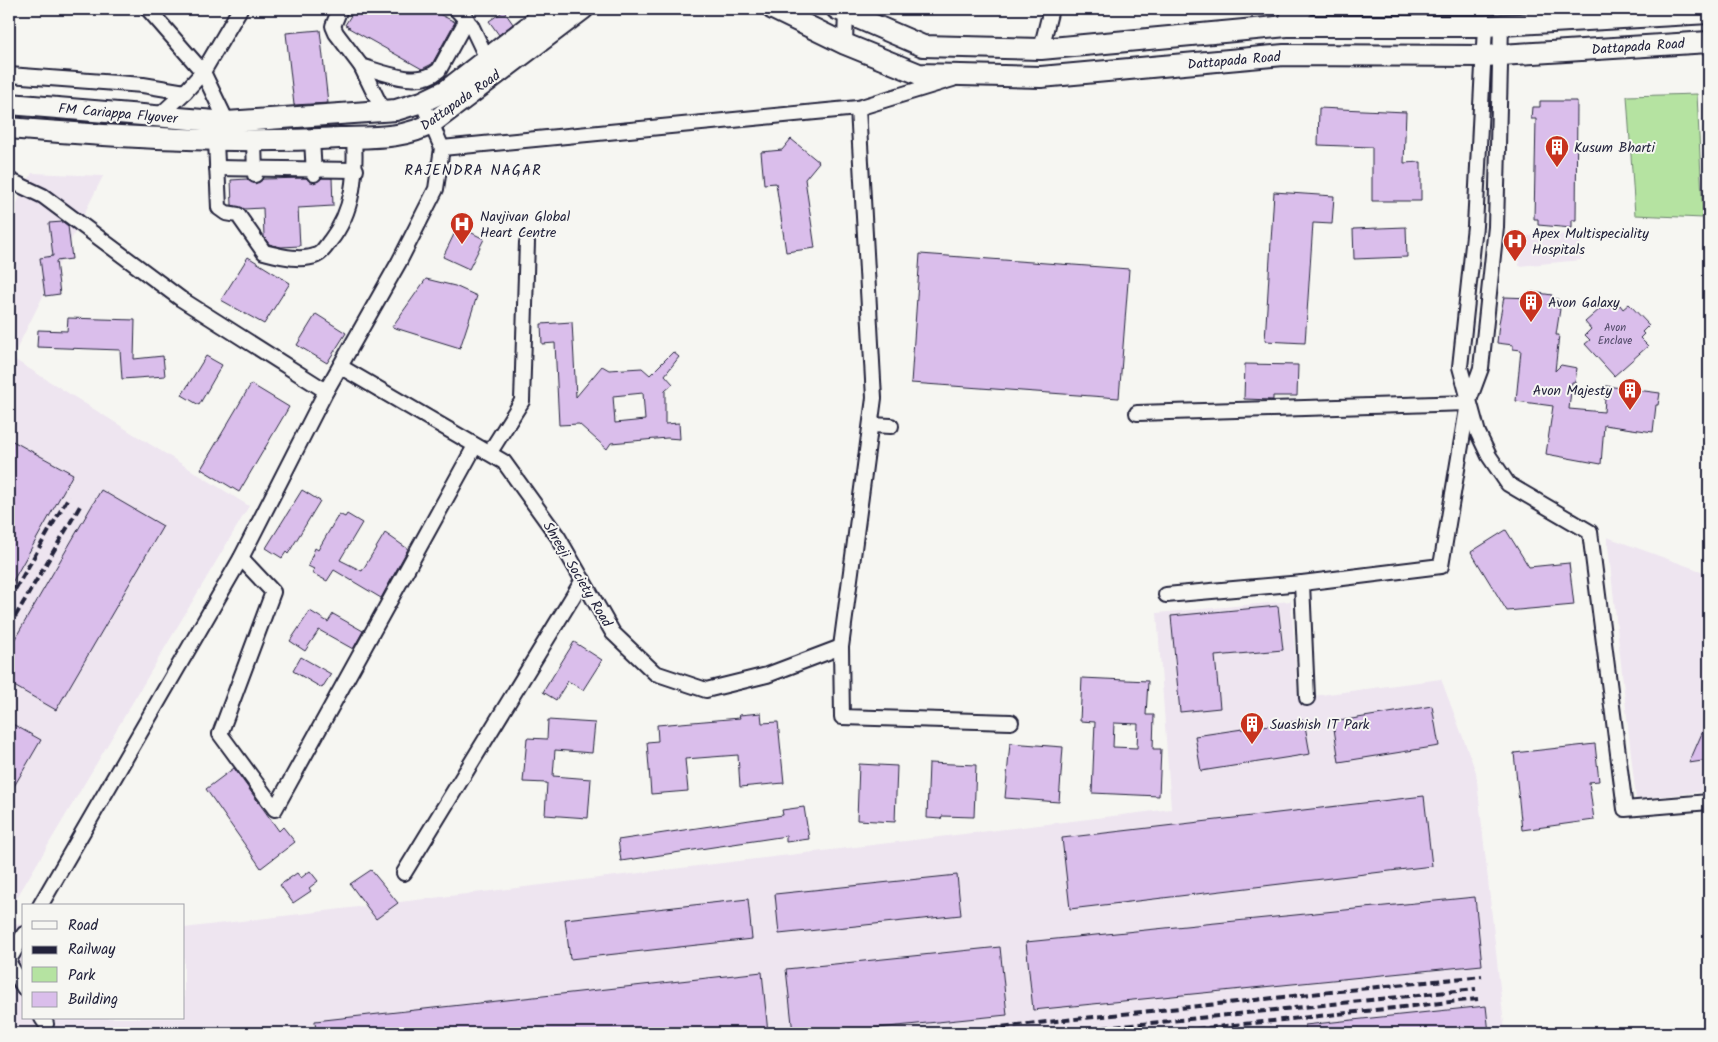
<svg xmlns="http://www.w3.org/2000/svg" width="1718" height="1042" font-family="Kalam,sans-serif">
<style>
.built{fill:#eee5f0}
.green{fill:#b5e3a1;stroke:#6c826e}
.building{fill:#dabeeb;stroke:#22223b;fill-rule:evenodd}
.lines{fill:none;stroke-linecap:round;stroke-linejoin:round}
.minor-casing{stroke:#22223b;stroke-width:18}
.secondary-casing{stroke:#22223b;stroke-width:24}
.minor{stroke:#f6f6f2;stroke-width:14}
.secondary{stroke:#f6f6f2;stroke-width:20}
.rail{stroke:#22223b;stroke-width:4;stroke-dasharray:8 4;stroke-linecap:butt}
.labels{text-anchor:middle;stroke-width:4;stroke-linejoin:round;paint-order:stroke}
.number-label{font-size:11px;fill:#504967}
.street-label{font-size:14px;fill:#22223b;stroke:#f6f6f2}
.poi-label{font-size:14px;fill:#22223b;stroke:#f6f6f2;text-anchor:start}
.neighbourhood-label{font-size:15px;letter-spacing:1px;fill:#22223b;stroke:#f6f6f2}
</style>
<rect width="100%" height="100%" fill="#f6f6f2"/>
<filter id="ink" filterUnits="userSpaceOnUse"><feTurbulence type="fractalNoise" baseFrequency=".02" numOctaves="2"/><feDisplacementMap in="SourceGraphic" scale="10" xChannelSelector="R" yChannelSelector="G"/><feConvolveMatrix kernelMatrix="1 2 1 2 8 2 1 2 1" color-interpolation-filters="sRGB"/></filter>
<g filter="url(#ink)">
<!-- built -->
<g class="built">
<path d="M32 173 103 176 12 358 249 506 9 911V219Z"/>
<path d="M1580 234 1581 260 1519 266 1521 236Z"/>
<path d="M1607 537 1709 574V791L1636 799Z"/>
<path d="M1291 601 1298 698 1441 679 1476 772 1505 1033H9V921L24 926V1018H184V928L1171 809 1157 613Z"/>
</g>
<!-- green -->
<path class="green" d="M1697 94 1703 218 1635 215 1627 96Z"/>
<!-- building -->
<g class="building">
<path d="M355 9H429L455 22 432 64 422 69 347 27H350L345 25Z"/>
<path d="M504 11 513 24 499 35 489 21Z"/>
<path d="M320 30 328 103 294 105 286 33Z"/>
<path d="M1540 101H1577L1576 220H1572V228L1538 225V219H1534L1536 119H1531L1532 107H1540Z"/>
<path d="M1319 108 1406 112 1404 163 1421 162V201H1372V147L1318 145Z"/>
<path d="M791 139 819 162 805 179 815 248 786 252 776 183 764 184 761 152 782 150Z"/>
<path d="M306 178 314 183 322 178H332L333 206 298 208 300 246 281 247 269 244 264 237 263 208 244 209 232 205 231 180 247 179 255 184 263 179Z"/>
<path d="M1274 192 1334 196 1332 224 1313 223 1305 343 1265 341Z"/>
<path d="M63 222 68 226 72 259 56 261 60 294 45 296 40 258 53 256 49 223Z"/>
<path d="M458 226 484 239 469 269 443 257Z"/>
<path d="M1406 227 1407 257 1354 259 1353 229Z"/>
<path d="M920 254 1129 269 1119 398 911 383Z"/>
<path d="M248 257 290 283 264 324 221 300Z"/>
<path d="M426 279 455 286 477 296 460 348 392 327Z"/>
<path d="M1532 292 1552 295 1551 299H1558L1557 308 1560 309 1556 335H1559L1555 371 1561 365 1577 368 1575 382H1572L1569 409 1604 412 1606 386 1660 393 1658 405H1656L1653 432 1604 425 1601 464 1546 454 1553 406 1516 401 1521 350 1513 349V345L1497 343 1499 323 1504 297 1532 298Z"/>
<path d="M1608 302 1615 309 1620 305 1623 309 1629 304 1649 325 1642 332 1644 334 1640 338 1648 346 1614 376 1585 344 1590 340 1585 335 1591 329 1585 322Z"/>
<path d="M316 314 346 333 327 363 297 345Z"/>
<path d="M68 318 135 320 134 359 163 356 165 376 122 379 120 350 37 347 38 330 67 331Z"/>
<path d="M572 322 576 397 602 366 609 370 642 368 650 375 673 352 679 357 665 375 673 384 665 391V424L679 423 680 439 667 438 611 443 607 449 579 424 559 425 555 343 542 344 541 324ZM643 393 645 420 615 423 613 396Z"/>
<path d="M206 356 222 365 199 405 182 395Z"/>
<path d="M1245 364 1298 365 1297 396H1273V400L1244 399Z"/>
<path d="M251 384 289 407 239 492 201 469Z"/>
<path d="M9 439 73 474 9 588Z"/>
<path d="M101 490 163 526 56 710 9 683V649Z"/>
<path d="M302 490 320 501 288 554 286 552 282 558 266 548Z"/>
<path d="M339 514 345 517 347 514 362 523 340 560 362 571 385 533 408 549 381 598 334 570 327 581 312 573 314 569 308 566 315 548 318 550Z"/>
<path d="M1506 530 1529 567 1569 563 1574 605 1507 611 1471 552Z"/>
<path d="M1278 606 1283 650 1215 656 1220 708 1180 712 1171 616Z"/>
<path d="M310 611 328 622 333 614 363 631 353 649 319 630 305 651 290 641Z"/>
<path d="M574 642 602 660 583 690 568 681 556 700 543 692Z"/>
<path d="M301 657 331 674 322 688 293 671Z"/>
<path d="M1082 678 1148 681 1146 715H1154L1153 749H1161L1159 796 1092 793 1095 722 1080 721ZM1114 723 1138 724 1137 748 1113 747Z"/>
<path d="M1432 706 1439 746 1339 762 1333 722Z"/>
<path d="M761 713 762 723 778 722 784 783 740 787 738 755 685 759 688 791 651 794 647 742 658 741 657 725 740 718 739 715Z"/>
<path d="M1709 717V760L1689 763Z"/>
<path d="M548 720 595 723 592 753 555 750 553 776 591 779 588 818 545 815 547 783 523 782 527 738 547 739Z"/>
<path d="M1304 720 1310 754 1201 771 1195 736Z"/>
<path d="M9 722 41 740 9 795Z"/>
<path d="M1010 743 1063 747 1059 802 1005 798Z"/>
<path d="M1595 744 1599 781 1589 782 1594 820 1522 830 1514 753Z"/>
<path d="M929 763 976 765 974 817 942 816 941 819 927 818Z"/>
<path d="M859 764 897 766 895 822 857 820Z"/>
<path d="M234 768 279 831 283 827 295 842 261 868 206 789Z"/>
<path d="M1424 796 1432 866 1070 909 1062 838Z"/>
<path d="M804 807 809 839 786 842V836L621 861 618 840 783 815 782 810Z"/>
<path d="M371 870 398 903 376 919 350 884Z"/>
<path d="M310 871 318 881 309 888 311 891 293 903 280 885 297 873 301 878Z"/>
<path d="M957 875 961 915 779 934 775 894Z"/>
<path d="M1475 897 1482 965 1033 1010 1026 942Z"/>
<path d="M748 899 752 939 570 959 565 919Z"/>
<path d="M1000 947 1007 1015 828 1033H793L786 969Z"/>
<path d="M762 972 768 1033H316L315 1021Z"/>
<path d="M1486 1006 1489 1033H1306L1305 1025Z"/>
</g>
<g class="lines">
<!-- minor casing -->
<g class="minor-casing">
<g id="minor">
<path d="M148 9 203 72 227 122"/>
<path d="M340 9 333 26 336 33 361 66 383 111"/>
<path d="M456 9 471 25 490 65"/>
<path d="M1287 18 1300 15 1306 9"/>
<path d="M1485 26 1475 226 1460 367 1478 433 1489 456 1508 484 1590 532 1625 809 1709 802"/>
<path d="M845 44 846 9"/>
<path d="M1041 49 1051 9"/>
<path d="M361 66C384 73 419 88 439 70L467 19"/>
<path d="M9 75 143 85 185 92"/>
<path d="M858 108 874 398 841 647 842 717 1011 722"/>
<path d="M158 117 185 92 203 72 240 9"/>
<path d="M312 140 314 174"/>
<path d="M216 141 219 208 226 213 238 215 264 252C280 256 301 262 317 255 322 253 327 245 330 241 354 211 356 174 354 137"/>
<path d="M254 141 255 175"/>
<path d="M442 148 858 108 953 79"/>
<path d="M217 168 356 170"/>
<path d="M9 180 43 196 181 299 326 391"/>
<path d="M341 367 504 462 558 537 613 633 655 673 706 690 767 675 841 647"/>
<path d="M1137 413 1468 403"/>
<path d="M871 425 891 426"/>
<path d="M490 452 522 401 527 242"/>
<path d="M241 558 273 592 220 734 275 809 475 446"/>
<path d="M1166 595 1302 583"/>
<path d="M1307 698 1302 583 1441 566 1468 403 1481 368 1496 227 1501 25"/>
<path d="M404 873 583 580"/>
<path d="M40 906 241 558 326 391 399 262 436 189 442 148 422 102"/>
<path d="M9 960 24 934"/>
<path d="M9 963 24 988"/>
<path d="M42 1018 46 1024"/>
</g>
</g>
<!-- secondary casing -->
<g class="secondary-casing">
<g id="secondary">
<path d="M773 9 845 44 919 74 1041 77 1284 55 1485 56 1709 42"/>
<path d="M837 9 923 46 1041 49 1287 26H1485L1709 13"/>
<path d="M9 104 227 122 396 110 422 102 447 90 551 9"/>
<path d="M9 128C119 137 229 144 340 138 370 137 406 139 432 123L583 9"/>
</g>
</g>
<!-- minor -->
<use href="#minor" class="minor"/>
<!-- secondary -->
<use href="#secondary" class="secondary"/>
<!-- rail -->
<g class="rail">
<path d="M9 600 69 496"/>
<path d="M9 627 80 506"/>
<path d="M943 1033 1482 976"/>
<path d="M1055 1033 1476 989"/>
<path d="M1160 1033 1478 999"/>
</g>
</g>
</g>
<!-- icons -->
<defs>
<g id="building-pin" transform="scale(1.25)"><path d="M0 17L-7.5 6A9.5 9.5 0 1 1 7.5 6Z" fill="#c8321e" stroke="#f6f6f2"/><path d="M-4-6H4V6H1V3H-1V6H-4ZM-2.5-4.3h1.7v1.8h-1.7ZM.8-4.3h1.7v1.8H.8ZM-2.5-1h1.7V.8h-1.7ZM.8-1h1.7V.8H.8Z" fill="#fff"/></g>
<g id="hospital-pin" transform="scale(1.25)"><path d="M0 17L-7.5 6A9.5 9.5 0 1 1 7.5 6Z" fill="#c8321e" stroke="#f6f6f2"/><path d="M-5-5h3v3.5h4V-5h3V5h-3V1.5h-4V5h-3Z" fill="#fff"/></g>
</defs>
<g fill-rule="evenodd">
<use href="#building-pin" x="1557" y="147"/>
<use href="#hospital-pin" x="462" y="224"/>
<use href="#hospital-pin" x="1515" y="241"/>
<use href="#building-pin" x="1531" y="302"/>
<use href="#building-pin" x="1630" y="390"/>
<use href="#building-pin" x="1252" y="724"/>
</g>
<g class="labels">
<!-- number labels -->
<g class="number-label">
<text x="1615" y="331">Avon<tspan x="1615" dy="13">Enclave</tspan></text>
</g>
<!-- street labels -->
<g class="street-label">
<text transform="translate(1638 46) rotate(-4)" y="5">Dattapada Road</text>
<text transform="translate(1234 60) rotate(-5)" y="5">Dattapada Road</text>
<text transform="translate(460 100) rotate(-35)" y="5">Dattapada Road</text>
<text transform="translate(118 113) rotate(5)" y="5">FM Cariappa Flyover</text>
<text transform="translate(578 574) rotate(59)" y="5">Shreeji Society Road</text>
</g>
<!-- poi labels -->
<g class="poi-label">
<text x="1574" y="152">Kusum Bharti</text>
<text x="480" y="221">Navjivan Global<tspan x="480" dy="16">Heart Centre</tspan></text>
<text x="1532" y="238">Apex Multispeciality<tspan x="1532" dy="16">Hospitals</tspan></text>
<text x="1548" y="307">Avon Galaxy</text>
<text x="1612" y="395" text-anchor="end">Avon Majesty</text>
<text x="1270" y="729">Suashish IT Park</text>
</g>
<!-- neighbourhood labels -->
<g class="neighbourhood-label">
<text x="473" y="175">RAJENDRA NAGAR</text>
</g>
</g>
<!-- margin -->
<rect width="1718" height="1042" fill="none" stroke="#f6f6f2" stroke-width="30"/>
<rect x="15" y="15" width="1688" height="1012" fill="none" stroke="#22223b" stroke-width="2" filter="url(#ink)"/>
<!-- legend -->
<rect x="22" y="904" width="162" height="115" fill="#f6f6f2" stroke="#a1a1a9"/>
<rect x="32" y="921" width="25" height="8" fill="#f6f6f2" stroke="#a1a1a9"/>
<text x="68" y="930" font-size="15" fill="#22223b">Road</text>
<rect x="32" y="946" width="25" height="8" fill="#22223b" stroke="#a1a1a9"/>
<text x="68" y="954" font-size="15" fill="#22223b">Railway</text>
<rect x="32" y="967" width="25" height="15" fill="#b5e3a1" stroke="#a1a1a9"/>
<text x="68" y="980" font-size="15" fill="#22223b">Park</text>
<rect x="32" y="992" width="25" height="15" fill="#dabeeb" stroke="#a1a1a9"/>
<text x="68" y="1004" font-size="15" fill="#22223b">Building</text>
</svg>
